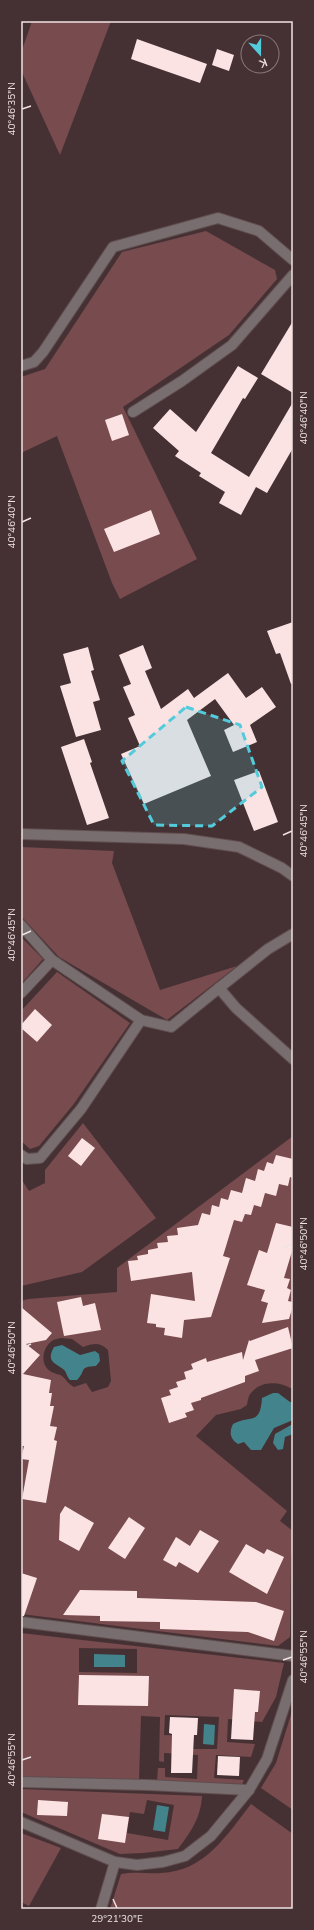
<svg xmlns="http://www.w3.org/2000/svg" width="314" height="1930" font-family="'Nunito Sans',sans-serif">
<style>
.green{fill:#784b4e;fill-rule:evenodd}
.water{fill:#42838c}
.building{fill:#fbe3e4}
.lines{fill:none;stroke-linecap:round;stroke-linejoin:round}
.minor-casing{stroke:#604d4f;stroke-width:12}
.minor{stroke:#786e6f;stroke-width:10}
.marked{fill:#53cbdb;fill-opacity:0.2;stroke:#53cbdb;stroke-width:3;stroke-dasharray:8 5;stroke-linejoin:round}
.ticks{fill:none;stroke:#efe2e3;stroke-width:1.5}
.neatline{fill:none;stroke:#efe2e3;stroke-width:1.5}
.ticks-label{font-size:10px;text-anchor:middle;fill:#efe2e3}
</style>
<rect width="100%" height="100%" fill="#453133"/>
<!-- green -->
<g class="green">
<path d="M32 21H111L60 155 21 70V53Z"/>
<path d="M206 231 275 270 277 279 229 335 123 407 197 559 120 599 112 583 57 436 21 453V377L45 369 122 252Z"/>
<path d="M21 847 114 851 112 863 160 990 237 966 167 1020 59 957 21 916Z"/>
<path d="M21 937 43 959 21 984Z"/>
<path d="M57 972 130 1023 73 1105 39 1146 30 1149 21 1141V1011Z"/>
<path d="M83 1123 156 1218 82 1272 21 1286V1179L29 1191 45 1183V1170Z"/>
<path d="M293 1136V1388H290C279 1381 260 1381 251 1393 248 1396 248 1401 247 1405L241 1409 216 1415 196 1436 287 1511 280 1521 293 1531V1552L291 1555 290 1637 278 1646 21 1614V1301L28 1299 117 1292V1268ZM61 1338 72 1339 83 1347C94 1343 100 1342 108 1350L111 1381 108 1387 92 1392 86 1383 74 1387C68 1384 67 1380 62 1376 59 1374 54 1374 50 1371 40 1364 42 1348 52 1341 54 1339 58 1339 61 1338Z"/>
<path d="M21 1633 284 1663 276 1697 262 1722 228 1719 227 1742 255 1744 251 1757 216 1755 214 1778 244 1780 242 1784 157 1781 158 1768H165V1777L197 1779 198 1755 164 1753V1762L159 1761 160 1717 141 1716 139 1780 21 1777ZM79 1648 137 1649V1673L79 1672ZM165 1715 219 1717 217 1749H191V1736L164 1735Z"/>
<path d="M293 1708V1810L261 1788 276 1763Z"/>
<path d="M21 1789 202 1796C201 1818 190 1833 178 1849L143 1853 120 1854 21 1812ZM147 1800 174 1805 168 1840 127 1833 130 1812 144 1814Z"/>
<path d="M251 1804 293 1834V1909H110L121 1874C135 1871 147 1874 161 1873 205 1871 226 1836 251 1804Z"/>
<path d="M21 1833 61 1848 29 1906 21 1902Z"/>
</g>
<!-- water -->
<g class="water">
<path d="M62 1345 80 1355 95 1351 99 1354 100 1361 96 1366C78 1367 87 1370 77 1380H70C67 1377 67 1374 65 1371 60 1364 44 1364 54 1347Z"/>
<path d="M273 1393H278L290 1402H293V1420L274 1428 261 1450H251L244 1442 238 1444C230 1439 229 1432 233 1424 250 1414 260 1427 262 1398Z"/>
<path d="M291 1425 293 1426V1434L285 1437 283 1449 278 1450 273 1443 275 1434Z"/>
<path d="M94 1654 125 1655V1667H94Z"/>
<path d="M204 1724 215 1725 214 1745 203 1744Z"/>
<path d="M157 1805 169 1807 165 1832 153 1830Z"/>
</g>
<!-- building -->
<g class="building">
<path d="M137 39 207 64 200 83 131 59Z"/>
<path d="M217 49 234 55 229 71 212 65Z"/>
<path d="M293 321V393L261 374Z"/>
<path d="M238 366 258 378 245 399 243 398 211 453 249 477 293 402V448L267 493 256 487 241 515 219 503 225 492 199 476 201 473 175 456 179 451 153 428 170 409 196 432Z"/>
<path d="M122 414 129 435 112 441 105 420Z"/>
<path d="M151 510 160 534 114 552 104 529Z"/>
<path d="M293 622V684H291L280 653 276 654 267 631Z"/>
<path d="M143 645 152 668 145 671 161 709 188 689 194 698 228 673 246 698 262 687 276 707 250 725 257 742 233 752 224 730 234 725 215 699 187 720 211 776 144 804 121 754 140 746 128 718 135 715 123 687 131 684 119 655Z"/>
<path d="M88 647 94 670 91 671 100 700 93 702 101 730 76 737 60 686 71 683 63 654Z"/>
<path d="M84 739 92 762 90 763 109 818 87 825 61 747Z"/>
<path d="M259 771 278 822 254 831 234 780Z"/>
<path d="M35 1009 52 1025 37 1042 21 1028V1025Z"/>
<path d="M82 1138 95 1148 81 1166 68 1156Z"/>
<path d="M276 1155 293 1159V1178L290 1177 288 1186 279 1184 276 1196 265 1193 261 1207 254 1205 251 1215 245 1214 242 1222 234 1220 223 1256 230 1258 211 1317 184 1320 182 1338 164 1335 165 1328 156 1327V1324L147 1323 151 1294 195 1301 192 1272 131 1281 128 1261 138 1260 137 1256 148 1254V1250L158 1248 157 1243 168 1242 167 1236 178 1235 177 1228 198 1225 202 1213 210 1215 212 1205 219 1207 221 1198 228 1200 231 1190 242 1193 246 1178 255 1181 258 1169 264 1171 267 1162 273 1164Z"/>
<path d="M276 1223 293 1227V1248L284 1278 290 1279 287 1288 291 1290 288 1301 293 1302V1306L289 1319 262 1323 268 1303 261 1301 265 1290 247 1285 259 1250 267 1253Z"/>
<path d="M81 1297 83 1306 95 1303 101 1330 64 1336 57 1302Z"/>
<path d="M21 1307 52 1333 46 1340 26 1344 40 1355 23 1374 51 1380 49 1393H52L50 1406H54L50 1426 57 1427 54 1440 57 1441 46 1503 22 1499 29 1460 21 1459 24 1446H21Z"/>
<path d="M288 1327 293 1348 255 1360 259 1371 245 1376V1382L201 1398V1400L191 1403 194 1410 185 1413 187 1417 169 1423 161 1398 171 1395 169 1390 178 1387 176 1382 186 1379 184 1372 193 1369 191 1364 206 1358 207 1362 242 1352 243 1360 249 1340 250 1341Z"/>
<path d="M65 1506 94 1523 79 1551 59 1540 60 1514Z"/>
<path d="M129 1517 145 1528 125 1559 108 1548Z"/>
<path d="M200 1530 219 1541 198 1573 179 1562 176 1567 163 1560 176 1537 190 1546Z"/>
<path d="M246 1544 264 1554 267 1549 284 1557 267 1594 229 1572Z"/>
<path d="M21 1573 37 1578 24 1616H21Z"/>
<path d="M80 1590 137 1591V1598L256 1602 284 1611 274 1641 248 1632 160 1629V1622L100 1621V1616L63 1615Z"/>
<path d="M79 1675 149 1676 148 1706 78 1705Z"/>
<path d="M234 1689 260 1691 258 1712H255L253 1740 231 1739Z"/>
<path d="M170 1717 198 1718 197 1735H194L192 1773H171L172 1734 169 1733Z"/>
<path d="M218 1756 240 1757 239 1776 217 1775Z"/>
<path d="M38 1800 68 1802 67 1816 37 1815Z"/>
<path d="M102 1814 129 1817 125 1843 98 1839Z"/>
</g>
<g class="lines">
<!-- minor casing -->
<g class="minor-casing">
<g id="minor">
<path d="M21 366 34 362 43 352 113 247 218 218 259 231 293 260"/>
<path d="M133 412 182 381 232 345 293 275"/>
<path d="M21 834 184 839 239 847 282 868 293 876"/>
<path d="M21 925 52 960 21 993"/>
<path d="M293 934 268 949 219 988 236 1008 293 1059"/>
<path d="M52 960 141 1020 171 1027 219 988"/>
<path d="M21 1155 27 1159 40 1158 81 1109 141 1020"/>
<path d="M21 1622 293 1656"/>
<path d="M21 1782 148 1785 249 1790"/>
<path d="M21 1822 115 1862 137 1865 163 1862 185 1856 211 1836 249 1790 267 1759 293 1680"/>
<path d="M101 1909 115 1862"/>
</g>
</g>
<!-- minor -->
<use href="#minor" class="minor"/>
</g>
<!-- marked area -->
<path class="marked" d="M186 707 240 725 262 787 212 826 154 825 122 761Z"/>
<!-- ticks -->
<path class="ticks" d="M22 109 31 106M283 422 292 418M22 522 31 518M283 835 292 831M22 935 31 931M283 1248 292 1244M22 1348 31 1344M283 1660 292 1657M22 1760 31 1757M113 1899 117 1908"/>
<!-- border -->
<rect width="314" height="1930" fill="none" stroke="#453133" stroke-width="44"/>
<!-- north arrow -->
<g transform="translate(260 54) rotate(159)"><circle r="19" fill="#453133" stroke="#897879"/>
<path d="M0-3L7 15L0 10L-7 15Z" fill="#53cbdb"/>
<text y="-6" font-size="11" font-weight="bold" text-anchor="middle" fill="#efe2e3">K</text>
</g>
<rect x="22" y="22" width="270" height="1886" class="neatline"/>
<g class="ticks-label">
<text transform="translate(11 109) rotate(-90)" y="4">40°46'35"N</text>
<text transform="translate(303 418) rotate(-90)" y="4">40°46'40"N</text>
<text transform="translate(11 522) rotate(-90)" y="4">40°46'40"N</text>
<text transform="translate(303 831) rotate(-90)" y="4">40°46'45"N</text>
<text transform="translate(11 935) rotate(-90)" y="4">40°46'45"N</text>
<text transform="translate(303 1244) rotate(-90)" y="4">40°46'50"N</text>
<text transform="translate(11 1348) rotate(-90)" y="4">40°46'50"N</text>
<text transform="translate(303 1657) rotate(-90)" y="4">40°46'55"N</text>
<text transform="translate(11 1760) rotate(-90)" y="4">40°46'55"N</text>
<text x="117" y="1922">29°21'30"E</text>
</g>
</svg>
